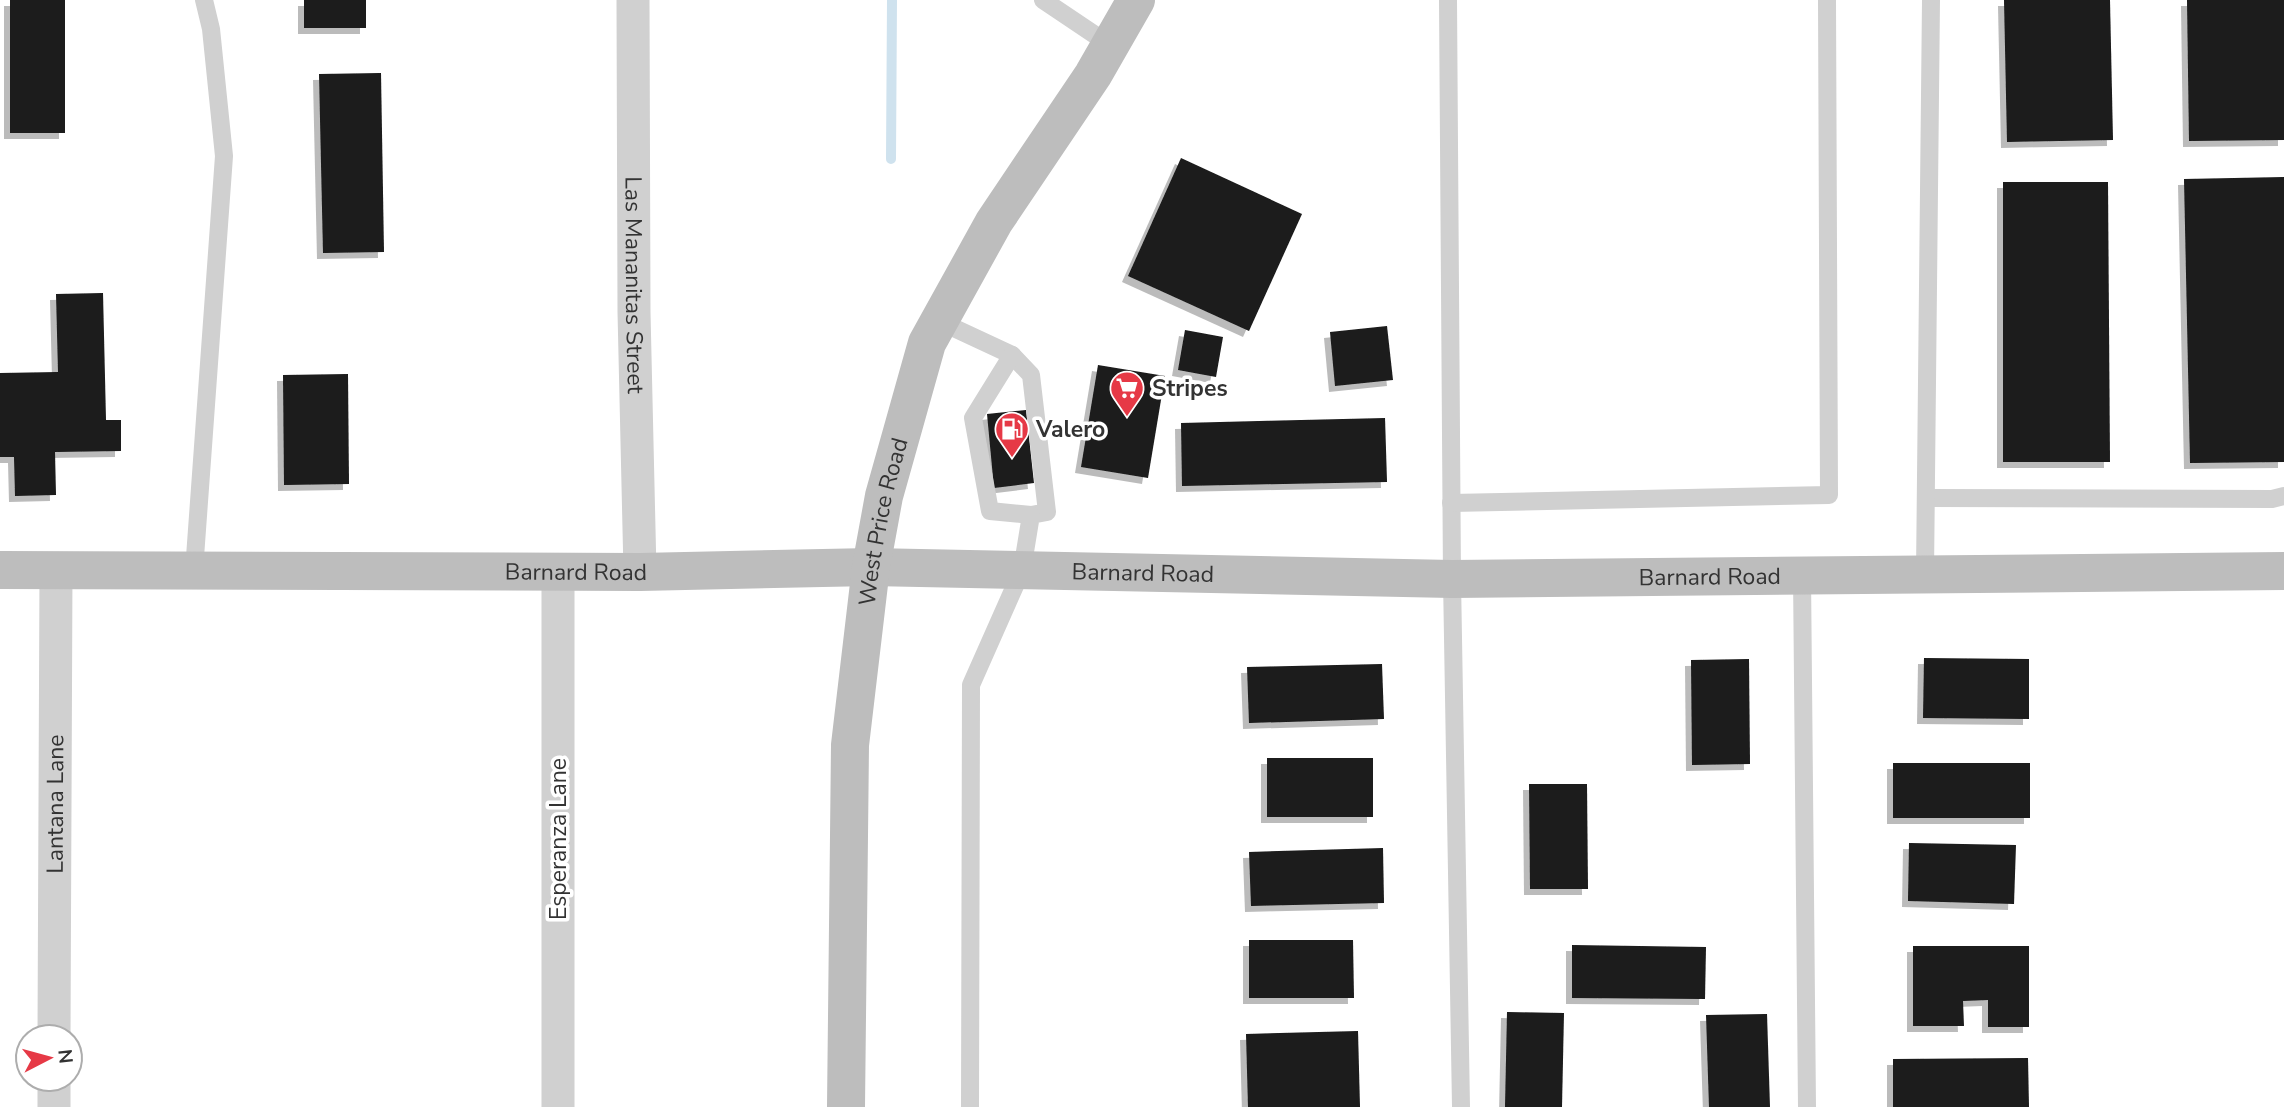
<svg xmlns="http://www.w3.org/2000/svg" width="2284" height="1107" font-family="'Nunito Sans',sans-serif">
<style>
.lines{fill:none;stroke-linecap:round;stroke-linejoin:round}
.stream{stroke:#cfe2ee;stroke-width:10}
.building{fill:#1a1a1a;filter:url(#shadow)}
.lane{stroke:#d0d0d0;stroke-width:18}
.street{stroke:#d0d0d0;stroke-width:33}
.secondary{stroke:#bdbdbd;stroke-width:38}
.labels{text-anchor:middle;stroke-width:7;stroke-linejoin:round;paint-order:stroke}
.street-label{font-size:23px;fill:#333;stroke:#fff}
.poi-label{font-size:23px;font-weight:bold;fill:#333;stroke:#fff;text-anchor:start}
</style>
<defs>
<filter id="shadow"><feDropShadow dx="-6" dy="6" stdDeviation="0" flood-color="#0004"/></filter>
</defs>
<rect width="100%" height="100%" fill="#fff"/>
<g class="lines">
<!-- stream -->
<path class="stream" d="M891 159 892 0"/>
</g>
<!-- building -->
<g class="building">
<rect x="10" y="0" width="55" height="133"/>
<rect x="304" y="0" width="62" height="28"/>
<path d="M2004 0H2110L2113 140 2007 142Z"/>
<path d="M2187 0H2284V140L2189 141Z"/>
<path d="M381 73 384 252 323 253 319 74Z"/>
<path d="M1181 158 1302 214 1249 331 1128 276Z"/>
<path d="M2284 177V462L2190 463 2184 179Z"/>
<path d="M2003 182H2108L2110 462H2003Z"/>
<path d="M103 293 106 420H121V451L55 452 56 495 15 496 14 457H0V373L58 372 56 294Z"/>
<path d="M1387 326 1393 380 1335 386 1330 332Z"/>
<path d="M1185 330 1223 337 1216 377 1178 370Z"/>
<path d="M1098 365 1165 376 1148 478 1081 467Z"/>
<path d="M348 374 349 484 284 485 283 375Z"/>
<path d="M1026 410 1034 483 994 488 987 414Z"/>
<path d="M1385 418 1387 482 1182 486 1181 423Z"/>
<path d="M1924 658 2029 659V719L1923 718Z"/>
<path d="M1749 659 1750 764 1692 765 1691 660Z"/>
<path d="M1382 664 1384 719 1249 723 1247 667Z"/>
<rect x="1267" y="758" width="106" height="59"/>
<rect x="1893" y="763" width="137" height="55"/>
<path d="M1529 784H1587L1588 889H1530Z"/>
<path d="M1909 843 2016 845 2014 904 1908 901Z"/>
<path d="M1383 848 1384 903 1251 906 1249 852Z"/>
<path d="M1249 940H1353L1354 998H1249Z"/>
<path d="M1572 945 1706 947 1705 999 1572 998Z"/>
<path d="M1913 946H2029V1027H1988V1000L1963 1001 1964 1026H1913Z"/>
<path d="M1507 1012 1564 1013 1562 1107H1505Z"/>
<path d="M1767 1014 1770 1107H1709L1706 1015Z"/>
<path d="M1358 1031 1360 1107H1248L1246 1034Z"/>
<path d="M2028 1058 2029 1107H1893V1059Z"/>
</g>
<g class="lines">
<!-- lane -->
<g class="lane">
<path d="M1043 0 1110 45"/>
<path d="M1448 0 1452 579 1461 1107"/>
<path d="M939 321 1012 355 1031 375 1047 512 1031 515 1022 570 971 685 970 1107"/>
<path d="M1012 355 973 418 990 511 1031 515"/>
<path d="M1926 498 2272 499 2284 496"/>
<path d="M1451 503 1829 495 1827 0"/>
<path d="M194 571 224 156 211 29 204 0"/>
<path d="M1925 573 1931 0"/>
<path d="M1802 574 1807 1107"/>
</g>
<!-- street -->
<g class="street">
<path id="s1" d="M633 0 634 312 640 572"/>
<path d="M558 571V1107"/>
<path id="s2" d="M54 1037 56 570"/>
<path d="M54 1107V1079"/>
</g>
<!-- secondary -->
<g class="secondary">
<path id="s3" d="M0 570 640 572 871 567 1452 579 2284 571"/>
<path id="s4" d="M846 1107 850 745 871 567 884 496 927 343 994 222 1093 75 1136 0"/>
</g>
</g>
<!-- icons -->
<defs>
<g id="supermarket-pin" transform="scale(1.75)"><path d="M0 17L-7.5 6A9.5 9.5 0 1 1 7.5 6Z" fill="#e63946" stroke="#fff"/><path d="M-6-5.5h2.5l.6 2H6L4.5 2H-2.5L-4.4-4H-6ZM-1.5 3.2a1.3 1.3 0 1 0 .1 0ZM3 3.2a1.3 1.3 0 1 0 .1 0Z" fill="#fff"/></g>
<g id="fuel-pin" transform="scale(1.75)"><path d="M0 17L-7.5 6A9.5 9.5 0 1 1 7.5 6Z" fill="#e63946" stroke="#fff"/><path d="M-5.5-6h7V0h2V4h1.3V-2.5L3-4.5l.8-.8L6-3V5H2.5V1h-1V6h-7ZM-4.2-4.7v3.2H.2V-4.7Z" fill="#fff"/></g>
</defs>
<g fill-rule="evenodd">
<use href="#supermarket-pin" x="1127" y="388"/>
<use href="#fuel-pin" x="1012" y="429"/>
</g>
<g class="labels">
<!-- street labels -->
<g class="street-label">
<text dy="8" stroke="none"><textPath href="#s1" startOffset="285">Las Mananitas Street</textPath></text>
<text dy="8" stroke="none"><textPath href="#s4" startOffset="588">West Price Road</textPath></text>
<text dy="8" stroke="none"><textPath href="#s3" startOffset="576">Barnard Road</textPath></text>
<text dy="8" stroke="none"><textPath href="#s3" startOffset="1143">Barnard Road</textPath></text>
<text dy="8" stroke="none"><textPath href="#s3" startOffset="1710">Barnard Road</textPath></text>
<text dy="8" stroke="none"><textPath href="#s2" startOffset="233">Lantana Lane</textPath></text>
<text transform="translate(558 839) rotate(-90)" y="8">Esperanza Lane</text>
</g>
<!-- poi labels -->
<g class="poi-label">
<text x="1152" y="396">Stripes</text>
<text x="1036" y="437">Valero</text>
</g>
</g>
<!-- north arrow -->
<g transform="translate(49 1058) rotate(84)"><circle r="33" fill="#ffffff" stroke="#adadad" stroke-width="2"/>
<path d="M0-5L12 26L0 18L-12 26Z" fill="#e63946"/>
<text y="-10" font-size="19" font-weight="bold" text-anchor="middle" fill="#333333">N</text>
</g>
</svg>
